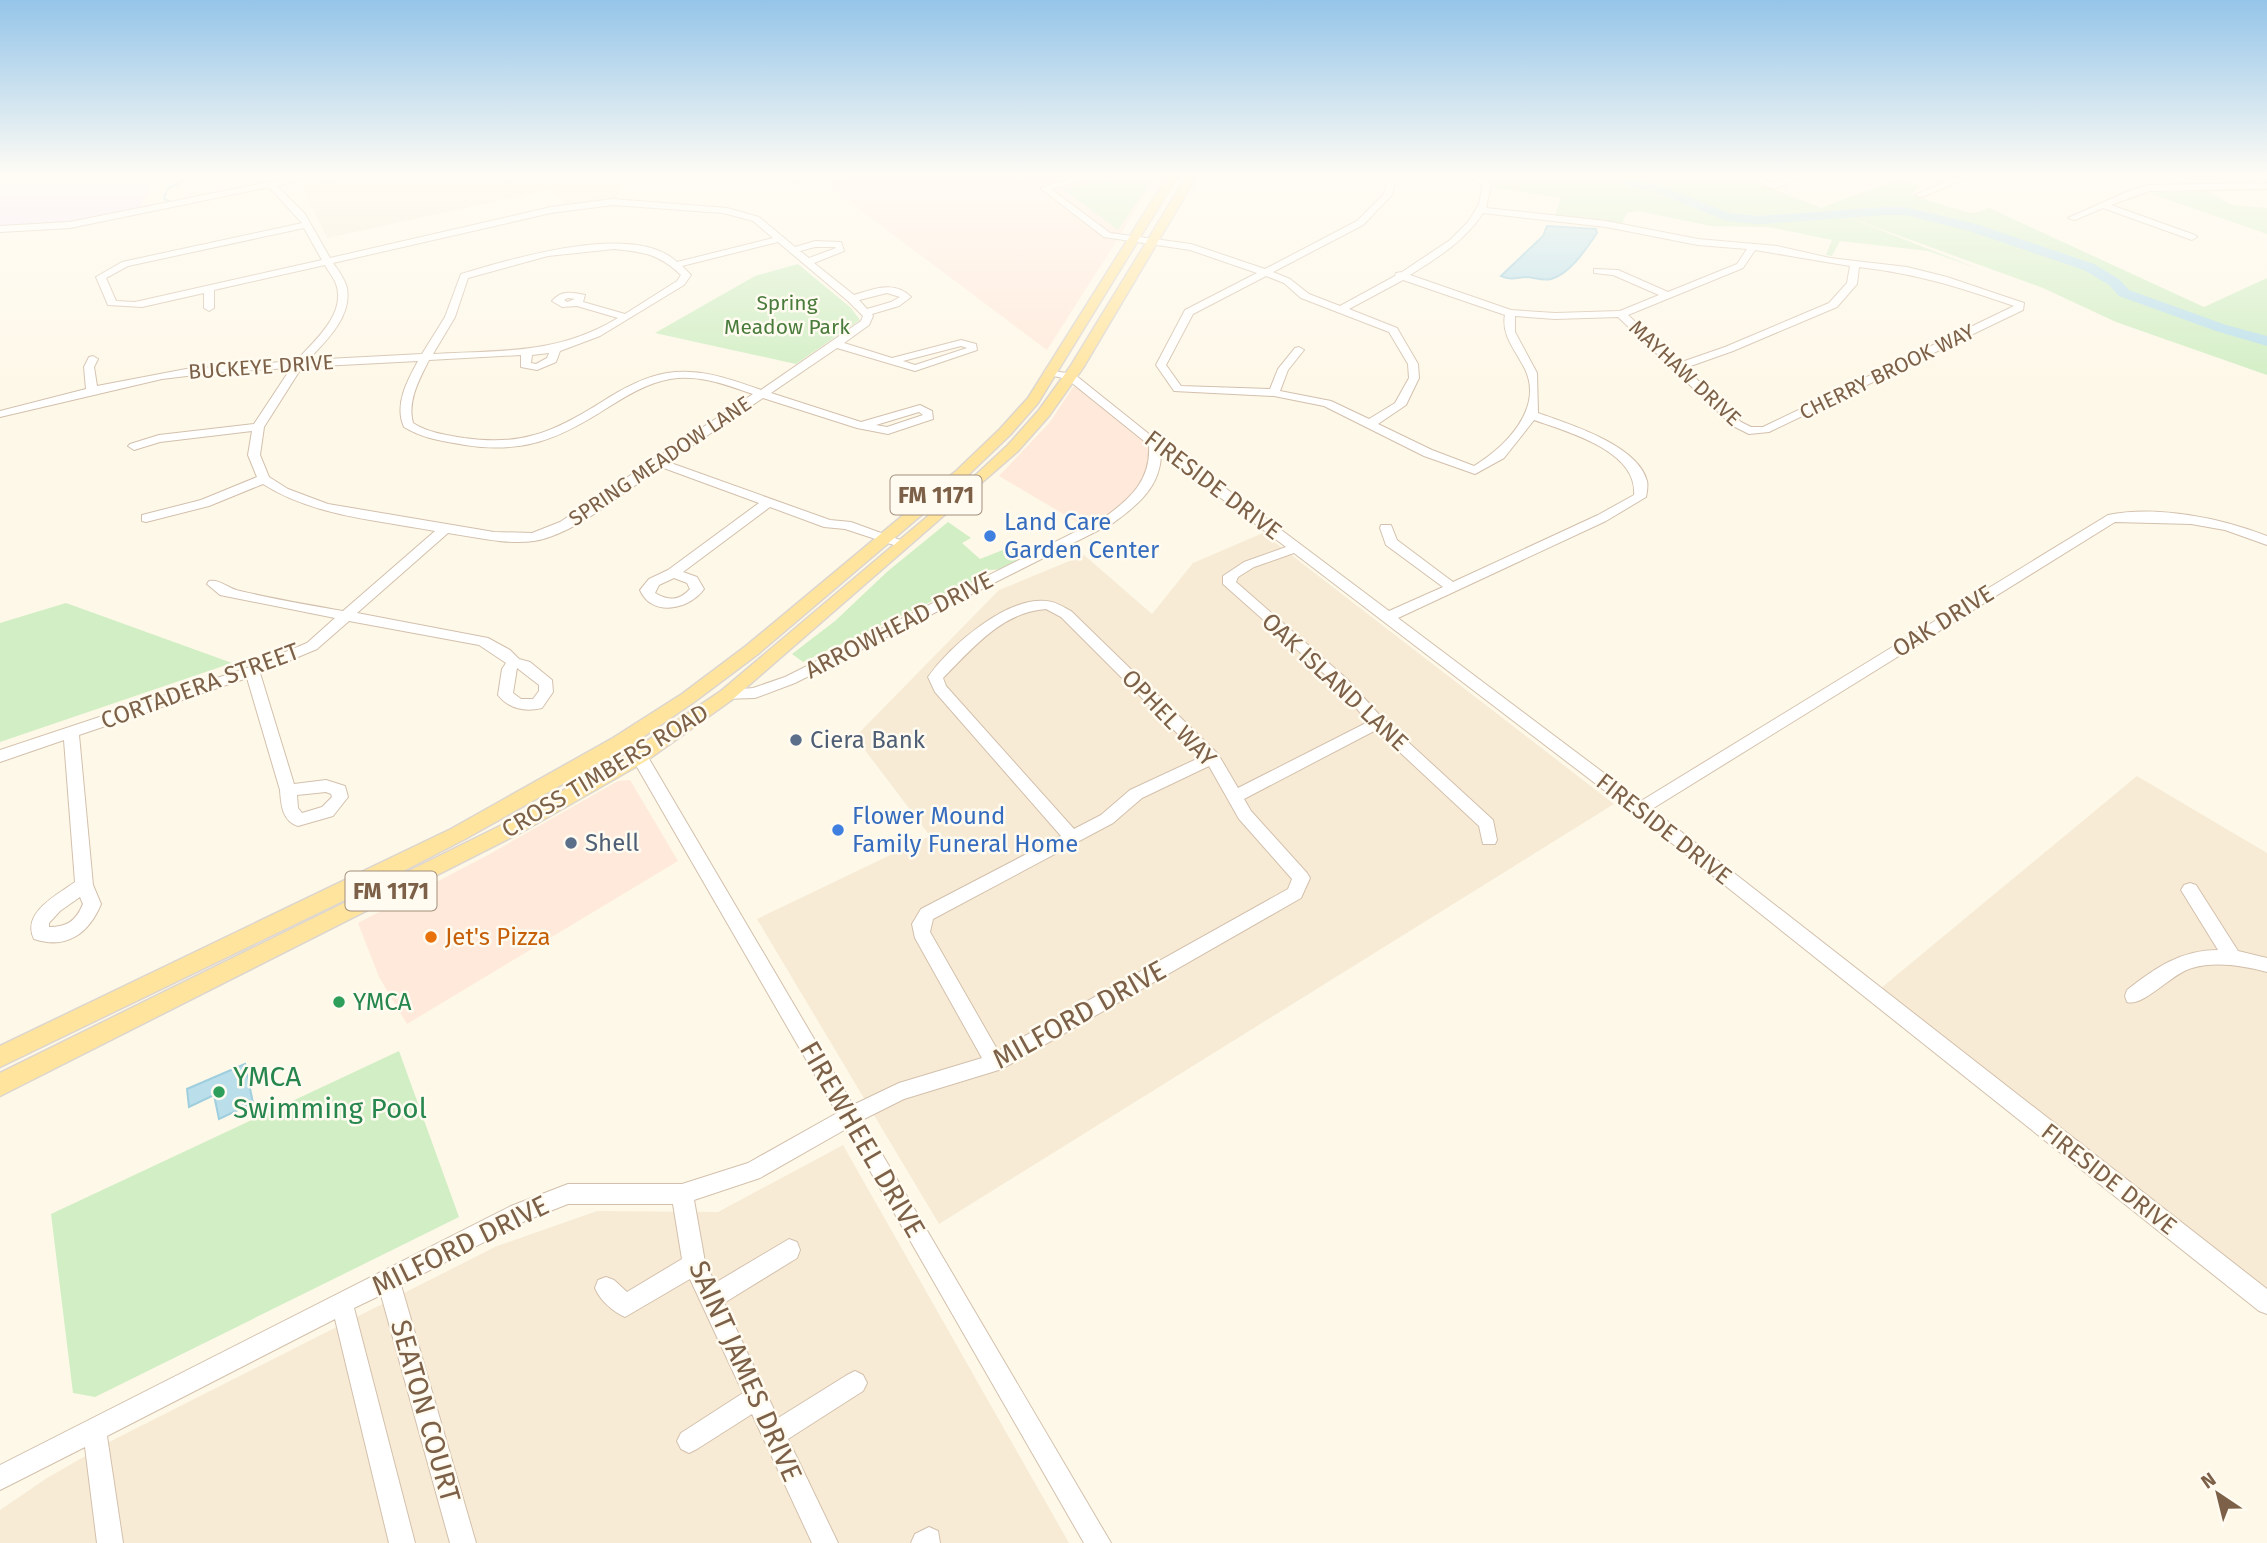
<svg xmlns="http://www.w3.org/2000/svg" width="2267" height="1543" font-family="'Fira Sans',sans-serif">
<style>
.residential{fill:#f7ebd6}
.commercial{fill:#ffe9db}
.education{fill:#f5e4fb}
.green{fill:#d1eec4}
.water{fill:#badfeb;stroke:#9fcede;stroke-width:2}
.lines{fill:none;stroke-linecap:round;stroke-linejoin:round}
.stream{stroke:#9fcede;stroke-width:2}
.river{fill:#badfeb;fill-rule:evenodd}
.minor-casing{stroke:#d3c0ac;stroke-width:2}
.major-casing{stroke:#ddd6cf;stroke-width:3}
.minor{fill:#fff;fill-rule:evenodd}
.major{fill:#ffe49e;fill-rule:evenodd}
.shop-dot{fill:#3f7fe0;stroke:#fffbf0;stroke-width:2.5}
.service-dot{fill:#5c6f8a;stroke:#fffbf0;stroke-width:2.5}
.food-dot{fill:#e8710a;stroke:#fffbf0;stroke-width:2.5}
.leisure-dot{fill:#2e9e5b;stroke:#fffbf0;stroke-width:2.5}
.labels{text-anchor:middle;stroke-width:5;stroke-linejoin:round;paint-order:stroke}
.far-park-label{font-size:21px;fill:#497c3c;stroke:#fffbf0}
.far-street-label{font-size:21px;fill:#7c6048;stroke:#fffbf0}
.shield{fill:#fffbf0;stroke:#a38e7a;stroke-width:2}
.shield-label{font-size:23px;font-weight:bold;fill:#7c6048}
.street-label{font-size:24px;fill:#7c6048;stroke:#fffbf0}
.shop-label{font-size:24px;fill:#366cbe;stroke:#fffbf0;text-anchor:start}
.service-label{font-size:24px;fill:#4e5e75;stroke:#fffbf0;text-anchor:start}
.food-label{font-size:24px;fill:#c56008;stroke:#fffbf0;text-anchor:start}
.leisure-label{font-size:24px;fill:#27864d;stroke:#fffbf0;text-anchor:start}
.near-street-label{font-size:28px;fill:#7c6048;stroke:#fffbf0}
.near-leisure-label{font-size:28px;fill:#27864d;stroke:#fffbf0;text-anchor:start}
</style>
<rect width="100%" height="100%" fill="#fef8e8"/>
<!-- residential -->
<g class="residential">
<path d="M344 174H626V180L616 199 567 204 552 189 327 238 301 185Z"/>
<path d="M1263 533 1614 804 939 1224 757 919 930 836 855 737 999 590 1084 555 1152 614 1193 563Z"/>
<path d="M2137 776 2267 853V1305L1875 993Z"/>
<path d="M843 1145 1069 1543H0V1510L47 1478 115 1439 497 1246 597 1211 718 1212Z"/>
</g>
<!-- commercial -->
<g class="commercial">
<path d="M864 174H1159L1047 350 831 188 834 185 833 181Z"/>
<path d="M1073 387 1081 388 1145 438 1151 447 1150 474 1115 514 1087 528 999 476 1050 422Z"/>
<path d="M630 780 678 861 407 1024 379 977 358 923 488 855 618 781Z"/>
</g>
<!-- education -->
<path class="education" d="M0 174H157L139 209 60 224 0 227Z"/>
<!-- green -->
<g class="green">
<path d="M723 174H841L796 185Z"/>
<path d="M1133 174H1156L1118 230 1063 189Z"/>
<path d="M1480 174H1735L1821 208 1900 178 1921 185 1911 194C1914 196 1969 214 1972 213 1977 213 1984 210 1989 208L2204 307 2267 278V375L2116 322 2043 288 1845 216 1979 269 1928 251 1840 241 1832 256 1826 255 1832 240 1769 227 1711 226 1638 211 1627 213 1622 224 1589 218 1555 216 1561 198 1493 188 1491 182Z"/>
<path d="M2204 189 2231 205 2267 208V234L2149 193Z"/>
<path d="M798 264 851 308 860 320 796 364 655 333 755 276Z"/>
<path d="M948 522 971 538 962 543 980 559 1013 546 1025 548 1030 556 1009 569 989 570 975 581 803 662 792 654 835 621 888 571Z"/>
<path d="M66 603 232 663 0 742V623Z"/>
<path d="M399 1051 459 1217 95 1397 73 1393 51 1214Z"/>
</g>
<!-- water -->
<g class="water">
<path d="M1547 226 1596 229 1597 233C1586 249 1570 274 1551 279 1544 281 1536 278 1528 277 1518 277 1512 281 1501 276L1543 236Z"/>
<path d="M245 1064 253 1103 219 1119 214 1095 189 1107 187 1089Z"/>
</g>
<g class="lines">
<!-- stream -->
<path class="stream" d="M169 201 164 199 167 189 184 181 185 174"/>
<!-- river -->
<g class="river">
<path d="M728 174H819L813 178H734Z"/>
<path d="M1608 174H1624L1638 182 1656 184 1729 213 1759 216 1884 207H1904L1931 213 1979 225 2094 264 2119 279 2129 290 2226 325 2267 336V346L2216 331 2119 296 2109 285 2084 270 1969 231 1930 221 1904 215H1884L1759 224 1727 221 1650 190 1631 188Z"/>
</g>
<!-- minor casing -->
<g class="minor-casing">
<g id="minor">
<path d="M308 174H326L277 186 305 214 330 258 551 207 613 199 727 208 759 217 795 247 815 241 841 242 844 251 814 263 854 295C873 289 895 280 911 297L899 306 872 314 873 316 869 325 844 343 892 358 961 340 976 344 977 350 915 371 837 348 771 393 861 422 920 405 932 411 933 419 888 434 857 428 763 398 668 462 830 520 851 522 911 544 905 548 900 547 845 529 824 527 770 507 683 572 697 577 704 589C690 609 652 618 640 590L649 579 668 570 759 503 661 467C625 491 576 534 534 541 507 545 475 537 448 533L357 613 488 638 510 650 519 659 530 662 552 680 553 692 542 708C525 712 509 709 498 695L502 669 506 663 479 645 349 621 317 649 260 673 294 784 326 780 345 786 348 797 333 816 298 826C282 821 281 804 280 790L247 678 79 735 93 885 101 904C89 933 67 950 34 939 21 913 57 895 75 882L64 740 0 762V750L247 668 307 643 335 618 220 595 207 584 209 581C220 579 229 589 240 591 274 599 309 605 343 611L435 531C377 520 313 516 263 484L209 506 146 522 142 521V515L201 500 257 477 248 455 252 431 160 442 134 450 128 446 130 444 159 435 254 424 291 368 220 372 162 379 0 417V411L86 389 84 367 89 357 93 356 98 359 94 367 97 386 186 369 296 361C313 342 347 314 336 284 334 278 328 271 325 265L214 290V308L209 311 204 308V293L142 307 108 305 96 277 122 262 302 223 269 187 70 228 0 232V226L70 222ZM613 205 723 213 753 221 773 238 677 262C634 221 511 259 461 274L445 317 422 354 308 360C326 341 352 317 347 288 345 279 338 270 333 263L551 213ZM304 228 322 260 135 302 116 301 106 278 128 266ZM778 242 848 301 863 316 861 321 761 390C730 379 701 368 667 373 643 377 620 390 600 403 552 433 521 446 464 438 446 435 429 433 413 423 407 401 419 380 429 360L521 355V367L537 370 556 362 560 351 600 336 684 285 691 275 682 266ZM815 247H835L836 248 809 258 800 251ZM614 249C644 252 659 254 681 275L677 281 625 314 583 302 585 295C572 292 561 290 552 301L562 307 577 306 618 318C556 355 502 350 433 354L455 317 468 278 548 256ZM887 293 900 297 891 302 867 309 859 300ZM568 298 575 299 567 302 564 300ZM961 346 967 348 915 365 903 361ZM549 353 547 358 536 364 531 363 532 355ZM418 361C407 381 394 405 404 427 423 439 444 441 465 445 523 454 559 439 607 408 626 396 647 383 670 379 700 374 726 385 753 394L560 522 532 533 494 532 328 504 288 489 269 477 260 455 264 427 302 367ZM919 412 923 415 887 427 876 425ZM674 578 687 583 690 589C679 601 669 601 655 593L659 585ZM517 668 539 685V691L533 699H521L513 693ZM326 792 331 794 332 797 322 807 302 813 298 808 297 795ZM80 897 83 904C76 921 67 927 49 927V923L60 911Z"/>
<path d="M1090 174H1106L1051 189 1110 233 1191 244 1265 269 1357 221 1384 194 1389 174H1397L1392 195 1363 225 1273 272 1290 279 1309 294 1340 306 1395 276 1396 273 1402 272 1450 240 1468 222 1479 204 1483 185 1464 174H1475L1491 184 1486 208 1606 221 1698 239 1777 246 1830 258 1907 267 1947 277 2024 303 2023 310 1769 432 1749 434 1733 426 1618 317 1555 319 1515 316V332L1537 373 1538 413C1569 424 1638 445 1647 481 1648 485 1647 492 1646 497L1606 521 1398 618 1641 801 2108 515C2156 505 2221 518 2267 536V545L2225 530 2191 524 2115 522 1652 809 2267 1289V1314L2259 1311 1634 813 1294 553 1254 567 1238 577 1236 582 1347 679 1383 719 1493 820 1497 840 1495 844H1483L1479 826 1376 730 1244 799 1251 811 1307 873 1310 878 1301 898 1002 1069 904 1099 862 1120 1111 1543H1084L846 1129 760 1178 694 1200 705 1262 715 1283 789 1239 797 1242 800 1250 797 1258 724 1303 778 1418 847 1375 855 1371 863 1375 867 1383 863 1391 788 1439 838 1543H812L752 1414 697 1449 689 1453 681 1449 677 1441 681 1433 743 1393 690 1279 625 1317C613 1312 600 1300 595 1288L598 1280 606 1277 614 1280 627 1292 682 1259 673 1204H568L525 1221 401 1285 476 1543H450L381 1295 354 1308 415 1543H389L335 1319 107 1436 123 1543H97L85 1447 0 1490V1465L511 1206 568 1184H682L748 1163 837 1113 633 760 612 743 615 739H625L645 752 853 1105 899 1083 982 1058 915 938 912 924 921 909 1061 836 935 692 928 677C950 646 1005 598 1045 601 1055 601 1063 607 1071 611L1218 754 1238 788 1368 722 1337 685 1223 584V576L1244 562 1286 547 1161 453C1161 486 1138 505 1113 523L795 683 755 698 722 699 720 695 722 691 753 688 785 677 1105 517C1131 498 1151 480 1149 445L1067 379 1045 374V370L1074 374 1159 442 1188 460 1389 611 1443 587 1386 545 1380 528 1381 525H1391L1397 540 1453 582 1598 515 1634 495C1638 451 1568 432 1534 420L1504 458 1475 474 1424 456 1324 406 1274 396 1174 391 1156 365 1185 310 1257 273 1190 250 1104 237 1040 188ZM1483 213 1606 227 1698 245 1747 249 1737 264 1668 292 1618 270 1594 269V273L1613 275 1659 295 1620 311 1555 313 1511 310 1410 275C1437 258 1465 241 1483 213ZM1755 250 1850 266 1847 283 1829 303 1725 347 1679 363 1628 315 1743 268ZM1859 267C1918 274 1959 287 2014 306L1763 427H1751L1741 422 1685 368 1733 351 1837 307 1857 284ZM1266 276 1284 283 1301 298 1389 332 1408 364 1409 378 1395 403 1369 419 1331 401 1280 391 1288 370 1304 350 1299 347 1295 348 1278 369 1270 389 1181 386 1166 365 1193 314ZM1403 280 1505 315C1501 335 1516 351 1525 369 1544 409 1505 447 1474 466L1432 450 1378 424 1406 405 1419 378 1418 364 1397 328 1349 309ZM1046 609 1061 617 1201 757 1130 790 1101 815 1074 829 946 686 943 678C972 649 1002 612 1046 609ZM1209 766 1239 819 1292 879 1288 889 998 1051 930 932 933 919 1113 823 1142 798Z"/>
<path d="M1740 174H1752L1774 183 1796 174H1808L1774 189Z"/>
<path d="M1964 174H1976L1922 197 1915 195Z"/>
<path d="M2267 183V189L2150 191 2111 205 2195 235 2197 237 2192 240 2103 208 2075 220 2068 218 2126 192 2149 185Z"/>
<path d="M2190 883 2196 885 2238 951 2267 958V972C2243 966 2217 961 2192 968 2172 973 2144 1007 2127 1002L2125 996 2127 990C2155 968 2181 950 2218 950L2181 890 2184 885Z"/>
<path d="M929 1527 938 1531 940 1543H911L915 1534Z"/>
</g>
</g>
<!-- major casing -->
<g class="major-casing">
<g id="major">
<path d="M1169 174H1179L1038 403 1010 435 965 478 758 654 694 702 627 748 465 839 386 880 0 1067V1046L451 829 613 738 682 694 746 646 817 587 955 472 1000 429 1028 398Z"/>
<path d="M1188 174H1198L1083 368 1049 416 1018 451 733 699 646 761 520 833 0 1096V1073L506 823 632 751 721 691 966 484 1008 445 1039 410 1070 367Z"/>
</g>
</g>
<!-- minor -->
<use href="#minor" class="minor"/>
<!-- major -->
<use href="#major" class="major"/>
</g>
<!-- sky -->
<linearGradient id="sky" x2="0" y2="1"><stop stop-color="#95c5e9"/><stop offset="0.45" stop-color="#fffcf5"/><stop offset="1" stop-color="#fffcf5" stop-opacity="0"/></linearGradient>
<rect width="2267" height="390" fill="url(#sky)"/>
<!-- markers -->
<g class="shop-dot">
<circle cx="990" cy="536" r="7"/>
<circle cx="838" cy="830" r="7"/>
</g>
<g class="service-dot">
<circle cx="796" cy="740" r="7"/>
<circle cx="571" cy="843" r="7"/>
</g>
<circle class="food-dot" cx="431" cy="937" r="7"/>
<g class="leisure-dot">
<circle cx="339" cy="1002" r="7"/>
<circle cx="219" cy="1092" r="7"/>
</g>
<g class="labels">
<!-- far-park labels -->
<g class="far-park-label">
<text x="787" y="310">Spring<tspan x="787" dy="24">Meadow Park</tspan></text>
</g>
<!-- far-street labels -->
<g class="far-street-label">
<text transform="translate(261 367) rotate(-4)" y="7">BUCKEYE DRIVE</text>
<text transform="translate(1887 372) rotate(-26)" y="7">CHERRY BROOK WAY</text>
<text transform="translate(1685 373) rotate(43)" y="7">MAYHAW DRIVE</text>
<text transform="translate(660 461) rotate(-34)" y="7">SPRING MEADOW LANE</text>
</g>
<!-- shield labels -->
<g class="shield">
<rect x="890.5" y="475.5" width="91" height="39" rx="5"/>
<rect x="345.5" y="871.5" width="91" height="39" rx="5"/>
</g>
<g class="shield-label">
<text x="936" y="503">FM 1171</text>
<text x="391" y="899">FM 1171</text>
</g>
<!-- street labels -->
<g class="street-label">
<text transform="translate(1213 485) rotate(37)" y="8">FIRESIDE DRIVE</text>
<text transform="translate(1943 621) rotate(-32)" y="8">OAK DRIVE</text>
<text transform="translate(899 625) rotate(-27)" y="8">ARROWHEAD DRIVE</text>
<text transform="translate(1335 682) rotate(43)" y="8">OAK ISLAND LANE</text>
<text transform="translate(200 686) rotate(-20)" y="8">CORTADERA STREET</text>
<text transform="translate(1169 718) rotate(46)" y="8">OPHEL WAY</text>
<text transform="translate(605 771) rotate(-31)" y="8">CROSS TIMBERS ROAD</text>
<text transform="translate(1664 829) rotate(38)" y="8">FIRESIDE DRIVE</text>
<text transform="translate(2109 1179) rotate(38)" y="8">FIRESIDE DRIVE</text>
</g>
<!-- shop labels -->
<g class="shop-label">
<text x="1004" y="530">Land Care<tspan x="1004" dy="28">Garden Center</tspan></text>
<text x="852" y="824">Flower Mound<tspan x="852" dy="28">Family Funeral Home</tspan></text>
</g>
<!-- service labels -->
<g class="service-label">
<text x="810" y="748">Ciera Bank</text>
<text x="585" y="851">Shell</text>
</g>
<!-- food labels -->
<g class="food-label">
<text x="445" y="945">Jet's Pizza</text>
</g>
<!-- leisure labels -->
<g class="leisure-label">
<text x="353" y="1010">YMCA</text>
</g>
<!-- near-street labels -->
<g class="near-street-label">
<text transform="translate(1079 1014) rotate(-29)" y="10">MILFORD DRIVE</text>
<text transform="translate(863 1139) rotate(60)" y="10">FIREWHEEL DRIVE</text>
<text transform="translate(460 1245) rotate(-26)" y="10">MILFORD DRIVE</text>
<text transform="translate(746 1371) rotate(66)" y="10">SAINT JAMES DRIVE</text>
<text transform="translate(426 1411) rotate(74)" y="10">SEATON COURT</text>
</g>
<!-- near-leisure labels -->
<g class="near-leisure-label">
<text x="233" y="1086">YMCA<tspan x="233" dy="32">Swimming Pool</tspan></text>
</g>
</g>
<!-- north arrow -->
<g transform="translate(2218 1494) rotate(325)" stroke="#fffbf0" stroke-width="5" paint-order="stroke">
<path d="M0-5L12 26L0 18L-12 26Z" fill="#7c6048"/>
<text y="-10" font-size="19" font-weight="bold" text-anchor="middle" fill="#7c6048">N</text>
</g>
</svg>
